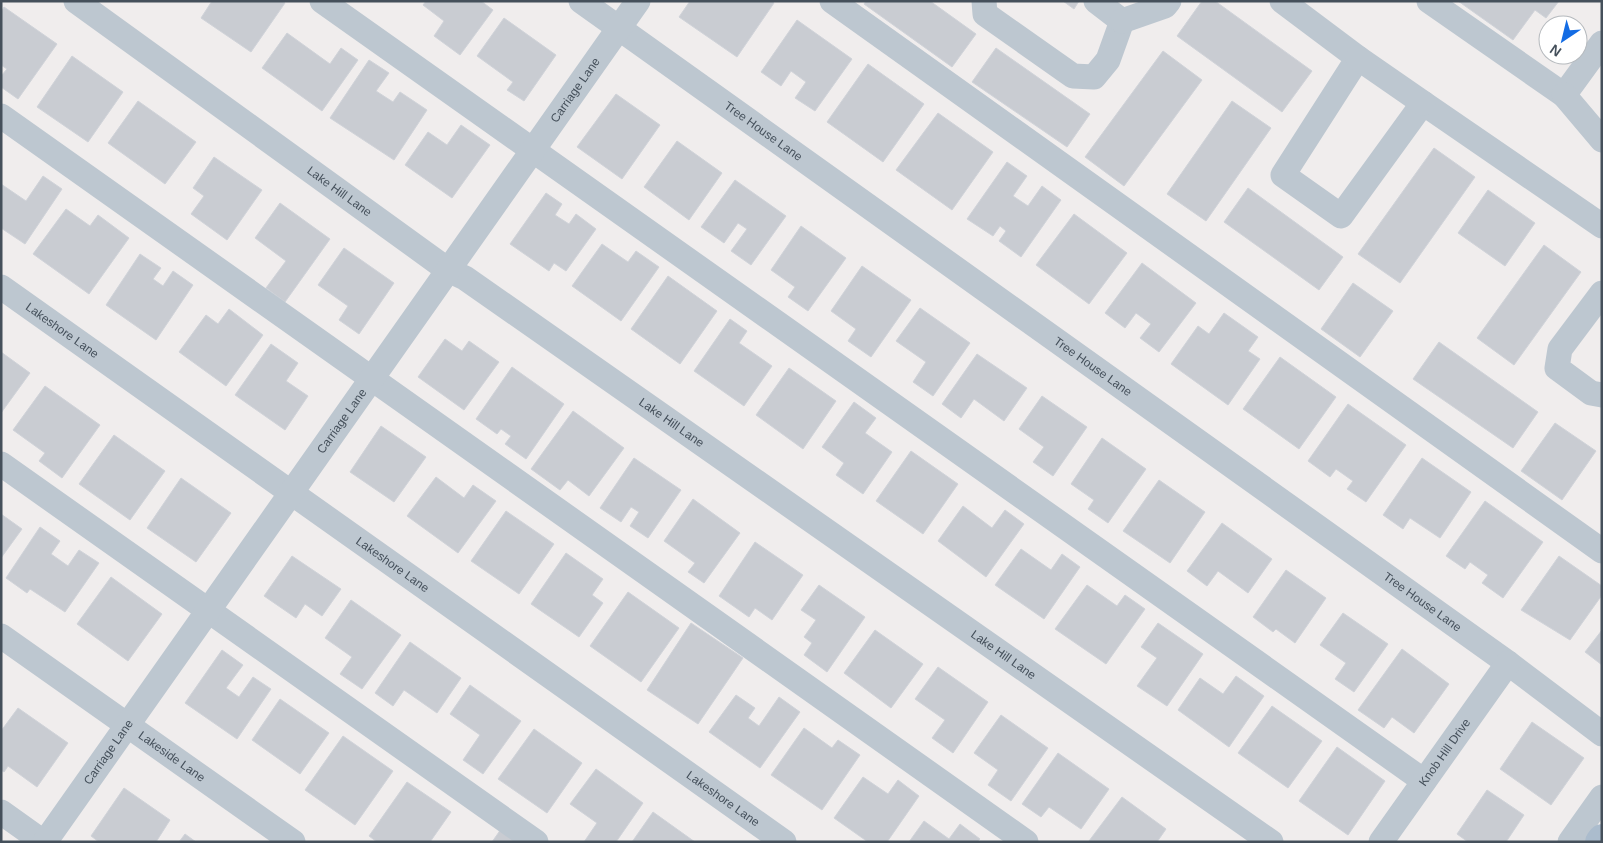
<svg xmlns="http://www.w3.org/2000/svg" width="1603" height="843" font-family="Arial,sans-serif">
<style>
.building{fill:#c9ccd2;stroke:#d0d3d9}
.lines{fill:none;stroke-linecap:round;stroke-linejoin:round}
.minor{stroke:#bdc7d0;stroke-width:25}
.major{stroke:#abbccd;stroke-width:28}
.labels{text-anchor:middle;stroke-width:5;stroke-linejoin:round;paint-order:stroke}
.street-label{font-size:12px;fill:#45505b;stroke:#fff}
</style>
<rect width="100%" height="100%" fill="#f0eded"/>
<!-- building -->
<g class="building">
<path d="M212 1H282L285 3 251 52 201 18Z"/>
<path d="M426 1H481L493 10 460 55 434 36 444 21 423 5Z"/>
<path d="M690 1H772L774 3 737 57 679 17Z"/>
<path d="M866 1H930L976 34 952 67 864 4Z"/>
<path d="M1063 1H1079L1074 9Z"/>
<path d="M1202 1H1215L1312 71 1282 112 1177 36Z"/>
<path d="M1458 1H1559L1546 18 1535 10 1513 40Z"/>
<path d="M4 7 57 44 18 99 1 87V76L7 69 1 65V12Z"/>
<path d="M504 18 556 55 524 101 507 90 513 82 477 56Z"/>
<path d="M797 20 852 59 815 111 795 98 806 82 791 71 781 86 761 72Z"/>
<path d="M287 33 330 64 341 48 358 60 322 111 262 68Z"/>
<path d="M996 48 1090 114 1067 147 972 82Z"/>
<path d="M1163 51 1202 80 1124 186 1085 157Z"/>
<path d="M72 56 123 92 88 142 37 107Z"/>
<path d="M369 60 389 73 376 91 393 102 400 92 427 110 394 160 330 118Z"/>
<path d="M868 64 924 104 883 162 827 122Z"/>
<path d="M616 94 660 125 622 179 577 147Z"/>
<path d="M138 101 196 142 165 184 108 143Z"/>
<path d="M1232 101 1271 128 1206 221 1167 194Z"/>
<path d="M938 113 993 152 952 210 896 170Z"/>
<path d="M461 125 490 145 452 198 405 165 428 132 447 145Z"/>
<path d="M677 141 722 173 689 220 644 187Z"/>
<path d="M1434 148 1475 177 1400 283 1358 254Z"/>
<path d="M214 157 262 190 227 240 191 214 204 196 193 188Z"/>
<path d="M1007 162 1027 176 1013 196 1028 206 1042 186 1061 200 1021 257 999 241 1006 231 1000 226 993 236 967 219Z"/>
<path d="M43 176 62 189 25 244 1 228V184L26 201Z"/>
<path d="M735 180 786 216 751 265 731 251 747 229 738 223 724 243 701 227Z"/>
<path d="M1248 188 1343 257 1319 290 1224 222Z"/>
<path d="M1488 190 1535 223 1505 266 1458 233Z"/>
<path d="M546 193 562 204 555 215 569 224 576 214 596 229 566 271 554 263 549 271 510 244Z"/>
<path d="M280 203 330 239 285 302 266 288 286 261 255 238Z"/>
<path d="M66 209 90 226 98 215 129 238 89 294 33 254Z"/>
<path d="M1074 214 1127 253 1089 304 1036 265Z"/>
<path d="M801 226 846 258 808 311 788 297 795 287 771 270Z"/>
<path d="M602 244 628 262 636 251 659 267 621 321 572 286Z"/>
<path d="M1544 245 1581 272 1514 365 1477 338Z"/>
<path d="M344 248 394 283 359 334 339 320 348 306 318 285Z"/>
<path d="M140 254 161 268 153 279 163 286 173 271 193 285 156 340 106 305Z"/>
<path d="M1142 263 1196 303 1159 352 1140 338 1151 324 1136 313 1125 328 1105 313Z"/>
<path d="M862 266 911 300 871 357 848 341 856 329 831 311Z"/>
<path d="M668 276 717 311 680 364 631 329Z"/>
<path d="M1353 283 1393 311 1360 357 1321 329Z"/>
<path d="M920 308 970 343 933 396 913 382 926 362 896 341Z"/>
<path d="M229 309 263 335 226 386 179 352 206 315 218 324Z"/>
<path d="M1224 313 1258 337 1248 351 1260 359 1228 405 1171 364 1198 326 1209 334Z"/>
<path d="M730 319 747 331 739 343 772 366 744 406 694 371Z"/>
<path d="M445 339 462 351 469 341 499 362 464 410 418 377Z"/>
<path d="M1439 342 1538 412 1513 448 1413 379Z"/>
<path d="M271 344 298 363 286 381 308 396 285 430 235 395Z"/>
<path d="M1 352 30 373 1 413Z"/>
<path d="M977 354 1027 388 1004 421 974 399 961 418 942 404Z"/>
<path d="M1280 357 1336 397 1299 449 1243 409Z"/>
<path d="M512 367 564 404 526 459 505 444 511 436 501 429 497 434 476 419Z"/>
<path d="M789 368 836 401 803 449 756 415Z"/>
<path d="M45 386 100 425 62 478 39 461 45 453 13 430Z"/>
<path d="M1042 396 1087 427 1053 476 1033 462 1044 447 1019 429Z"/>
<path d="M854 402 876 418 865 433 892 452 863 494 836 475 844 463 822 447Z"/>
<path d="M1348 404 1406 445 1366 502 1347 489 1353 481 1336 469 1330 477 1308 461Z"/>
<path d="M573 411 624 448 589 496 568 480 560 490 531 469Z"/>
<path d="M1555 423 1596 451 1562 500 1521 471Z"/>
<path d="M381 426 426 457 394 502 350 472Z"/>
<path d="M114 435 165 471 130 520 79 484Z"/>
<path d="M1102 438 1146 469 1108 523 1088 509 1094 500 1071 484Z"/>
<path d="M911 451 958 484 923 534 876 501Z"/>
<path d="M634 458 681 490 648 538 630 526 639 512 631 507 621 522 600 508Z"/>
<path d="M1422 458 1471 492 1440 538 1410 518 1403 529 1383 515Z"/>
<path d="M436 477 464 498 473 485 496 501 458 553 407 516Z"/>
<path d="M181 478 231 513 196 562 147 528Z"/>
<path d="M1159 480 1205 512 1170 563 1123 531Z"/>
<path d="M693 499 740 533 704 583 688 572 695 563 664 541Z"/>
<path d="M1485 501 1543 542 1503 598 1482 583 1488 575 1470 562 1465 569 1446 556Z"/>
<path d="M963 506 992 528 1005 510 1024 524 986 577 938 541Z"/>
<path d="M506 511 554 544 519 594 471 561Z"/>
<path d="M1 514 22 529 1 558Z"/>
<path d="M1222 523 1272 559 1248 593 1218 571 1207 586 1187 571Z"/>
<path d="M40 527 60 541 51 554 68 566 79 550 99 563 65 612 30 589 27 593 6 578Z"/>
<path d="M755 542 803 575 772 620 755 608 749 617 719 596Z"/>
<path d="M1021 549 1051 570 1062 554 1080 567 1044 619 995 585Z"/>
<path d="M566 553 603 579 592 595 603 603 579 637 531 604Z"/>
<path d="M292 556 341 589 322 616 305 604 296 618 264 596Z"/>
<path d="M1559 556 1602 586V595L1570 640 1521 610Z"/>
<path d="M1286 570 1326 598 1295 643 1276 629 1273 632 1253 617Z"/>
<path d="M111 577 162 614 128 661 77 624Z"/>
<path d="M819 585 865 617 827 672 804 655 812 643 804 637 816 620 801 610Z"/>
<path d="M1087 585 1117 606 1125 595 1145 609 1106 664 1055 629Z"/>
<path d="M628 592 679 628 641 682 590 646Z"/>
<path d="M351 600 401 635 362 689 340 674 352 657 325 638Z"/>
<path d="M1343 613 1388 644 1354 692 1335 679 1346 663 1320 645Z"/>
<path d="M691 623 743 658 698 724 647 690Z"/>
<path d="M1158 623 1203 654 1167 706 1137 686 1157 658 1141 647Z"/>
<path d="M875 630 923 664 891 708 844 673Z"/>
<path d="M1602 630V665L1585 652Z"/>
<path d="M410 642 461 678 437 713 404 690 393 706 375 693Z"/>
<path d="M1402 649 1449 684 1414 733 1392 717 1384 728 1358 710Z"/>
<path d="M222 650 243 665 226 688 239 697 253 677 271 689 237 739 185 703Z"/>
<path d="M938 667 988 702 953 753 932 738 945 720 915 699Z"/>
<path d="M1236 676 1264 696 1229 747 1178 710 1200 678 1223 694Z"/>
<path d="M470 685 521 721 483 774 463 760 480 735 450 714Z"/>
<path d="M736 695 755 708 748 718 759 726 779 697 800 712 760 768 709 732Z"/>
<path d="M280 699 329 733 300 774 252 740Z"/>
<path d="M1272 706 1322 741 1288 788 1238 753Z"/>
<path d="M18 708 68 743 37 787 8 766 4 772 1 770V731Z"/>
<path d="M1001 715 1048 748 1011 801 988 785 998 770 974 753Z"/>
<path d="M1532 722 1584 758 1551 805 1500 769Z"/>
<path d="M804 728 832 748 838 740 860 755 822 810 771 775Z"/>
<path d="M534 729 582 763 547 813 498 779Z"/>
<path d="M343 736 393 771 355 825 305 790Z"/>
<path d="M1337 747 1385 781 1348 835 1299 801Z"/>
<path d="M1058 753 1109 789 1081 829 1049 807 1041 817 1022 804Z"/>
<path d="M596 769 643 803 616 842H584L597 823 570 804Z"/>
<path d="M863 777 888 794 898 780 919 796 887 842H868L834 818Z"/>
<path d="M407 782 451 812 430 842H377L369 836Z"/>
<path d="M124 788 170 820 156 842H99L91 836Z"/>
<path d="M1487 790 1524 815 1506 842H1468L1457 834Z"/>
<path d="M1122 797 1166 829 1157 842 1089 841Z"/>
<path d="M653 812 695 842H632Z"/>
<path d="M924 821 949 839 960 824 980 839 977 842H909Z"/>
<path d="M501 829 519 842H492Z"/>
<path d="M185 834 196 842H179Z"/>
</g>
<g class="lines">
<!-- minor -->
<g class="minor">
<path id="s1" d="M76 1 448 270 465 278 1271 842"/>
<path d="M322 1 1424 781"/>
<path id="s2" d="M581 1 1508 663 1602 734"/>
<path d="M832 1 1602 551"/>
<path d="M984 1 985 14 1073 76 1094 77 1108 60 1122 21"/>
<path d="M1096 1 1122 21"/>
<path d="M1282 1 1358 58 1283 175 1341 216 1423 103 1602 226"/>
<path d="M1429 1 1564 95 1602 43"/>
<path d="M1122 21 1165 6 1169 1"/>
<path d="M1358 58 1423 103"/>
<path d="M1564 95 1602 140"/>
<path d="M1 116 1026 842"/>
<path id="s3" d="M1 287 784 842"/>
<path d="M1602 293 1560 349 1557 368 1591 393 1602 395"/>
<path d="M1 464 536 842"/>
<path id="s4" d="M1 636 293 842"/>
<path d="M1 812 43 842"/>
<path id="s5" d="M45 842 638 1"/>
<path id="s6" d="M1381 842 1508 663"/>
<path d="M1570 842 1602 797"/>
</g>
<!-- major -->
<path class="major" d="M1599 842 1602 838"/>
</g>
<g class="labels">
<!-- street labels -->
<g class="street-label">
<text dy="4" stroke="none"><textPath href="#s5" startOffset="920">Carriage Lane</textPath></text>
<text dy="4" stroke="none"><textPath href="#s2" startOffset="224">Tree House Lane</textPath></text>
<text dy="4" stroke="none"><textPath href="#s1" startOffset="325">Lake Hill Lane</textPath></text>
<text dy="4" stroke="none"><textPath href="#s3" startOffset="75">Lakeshore Lane</textPath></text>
<text dy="4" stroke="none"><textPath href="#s2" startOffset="629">Tree House Lane</textPath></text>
<text dy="4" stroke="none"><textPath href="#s5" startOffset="515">Carriage Lane</textPath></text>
<text dy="4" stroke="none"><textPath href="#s1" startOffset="730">Lake Hill Lane</textPath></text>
<text dy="4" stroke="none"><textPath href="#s3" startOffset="480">Lakeshore Lane</textPath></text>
<text dy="4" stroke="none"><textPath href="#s2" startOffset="1034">Tree House Lane</textPath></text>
<text dy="4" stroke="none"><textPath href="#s1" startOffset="1135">Lake Hill Lane</textPath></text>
<text dy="4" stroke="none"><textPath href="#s5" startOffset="110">Carriage Lane</textPath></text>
<text dy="4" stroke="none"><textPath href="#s6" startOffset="110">Knob Hill Drive</textPath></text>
<text dy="4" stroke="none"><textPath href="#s4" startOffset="209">Lakeside Lane</textPath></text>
<text dy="4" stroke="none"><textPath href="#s3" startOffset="885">Lakeshore Lane</textPath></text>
</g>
</g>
<!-- border -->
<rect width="1603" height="843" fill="none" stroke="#45505b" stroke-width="5"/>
<!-- north arrow -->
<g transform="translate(1563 40) rotate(215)"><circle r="24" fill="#ffffff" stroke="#b5b9bd"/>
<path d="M0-4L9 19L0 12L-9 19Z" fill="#136ce4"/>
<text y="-8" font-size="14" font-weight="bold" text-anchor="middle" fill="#45505b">N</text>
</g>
</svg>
